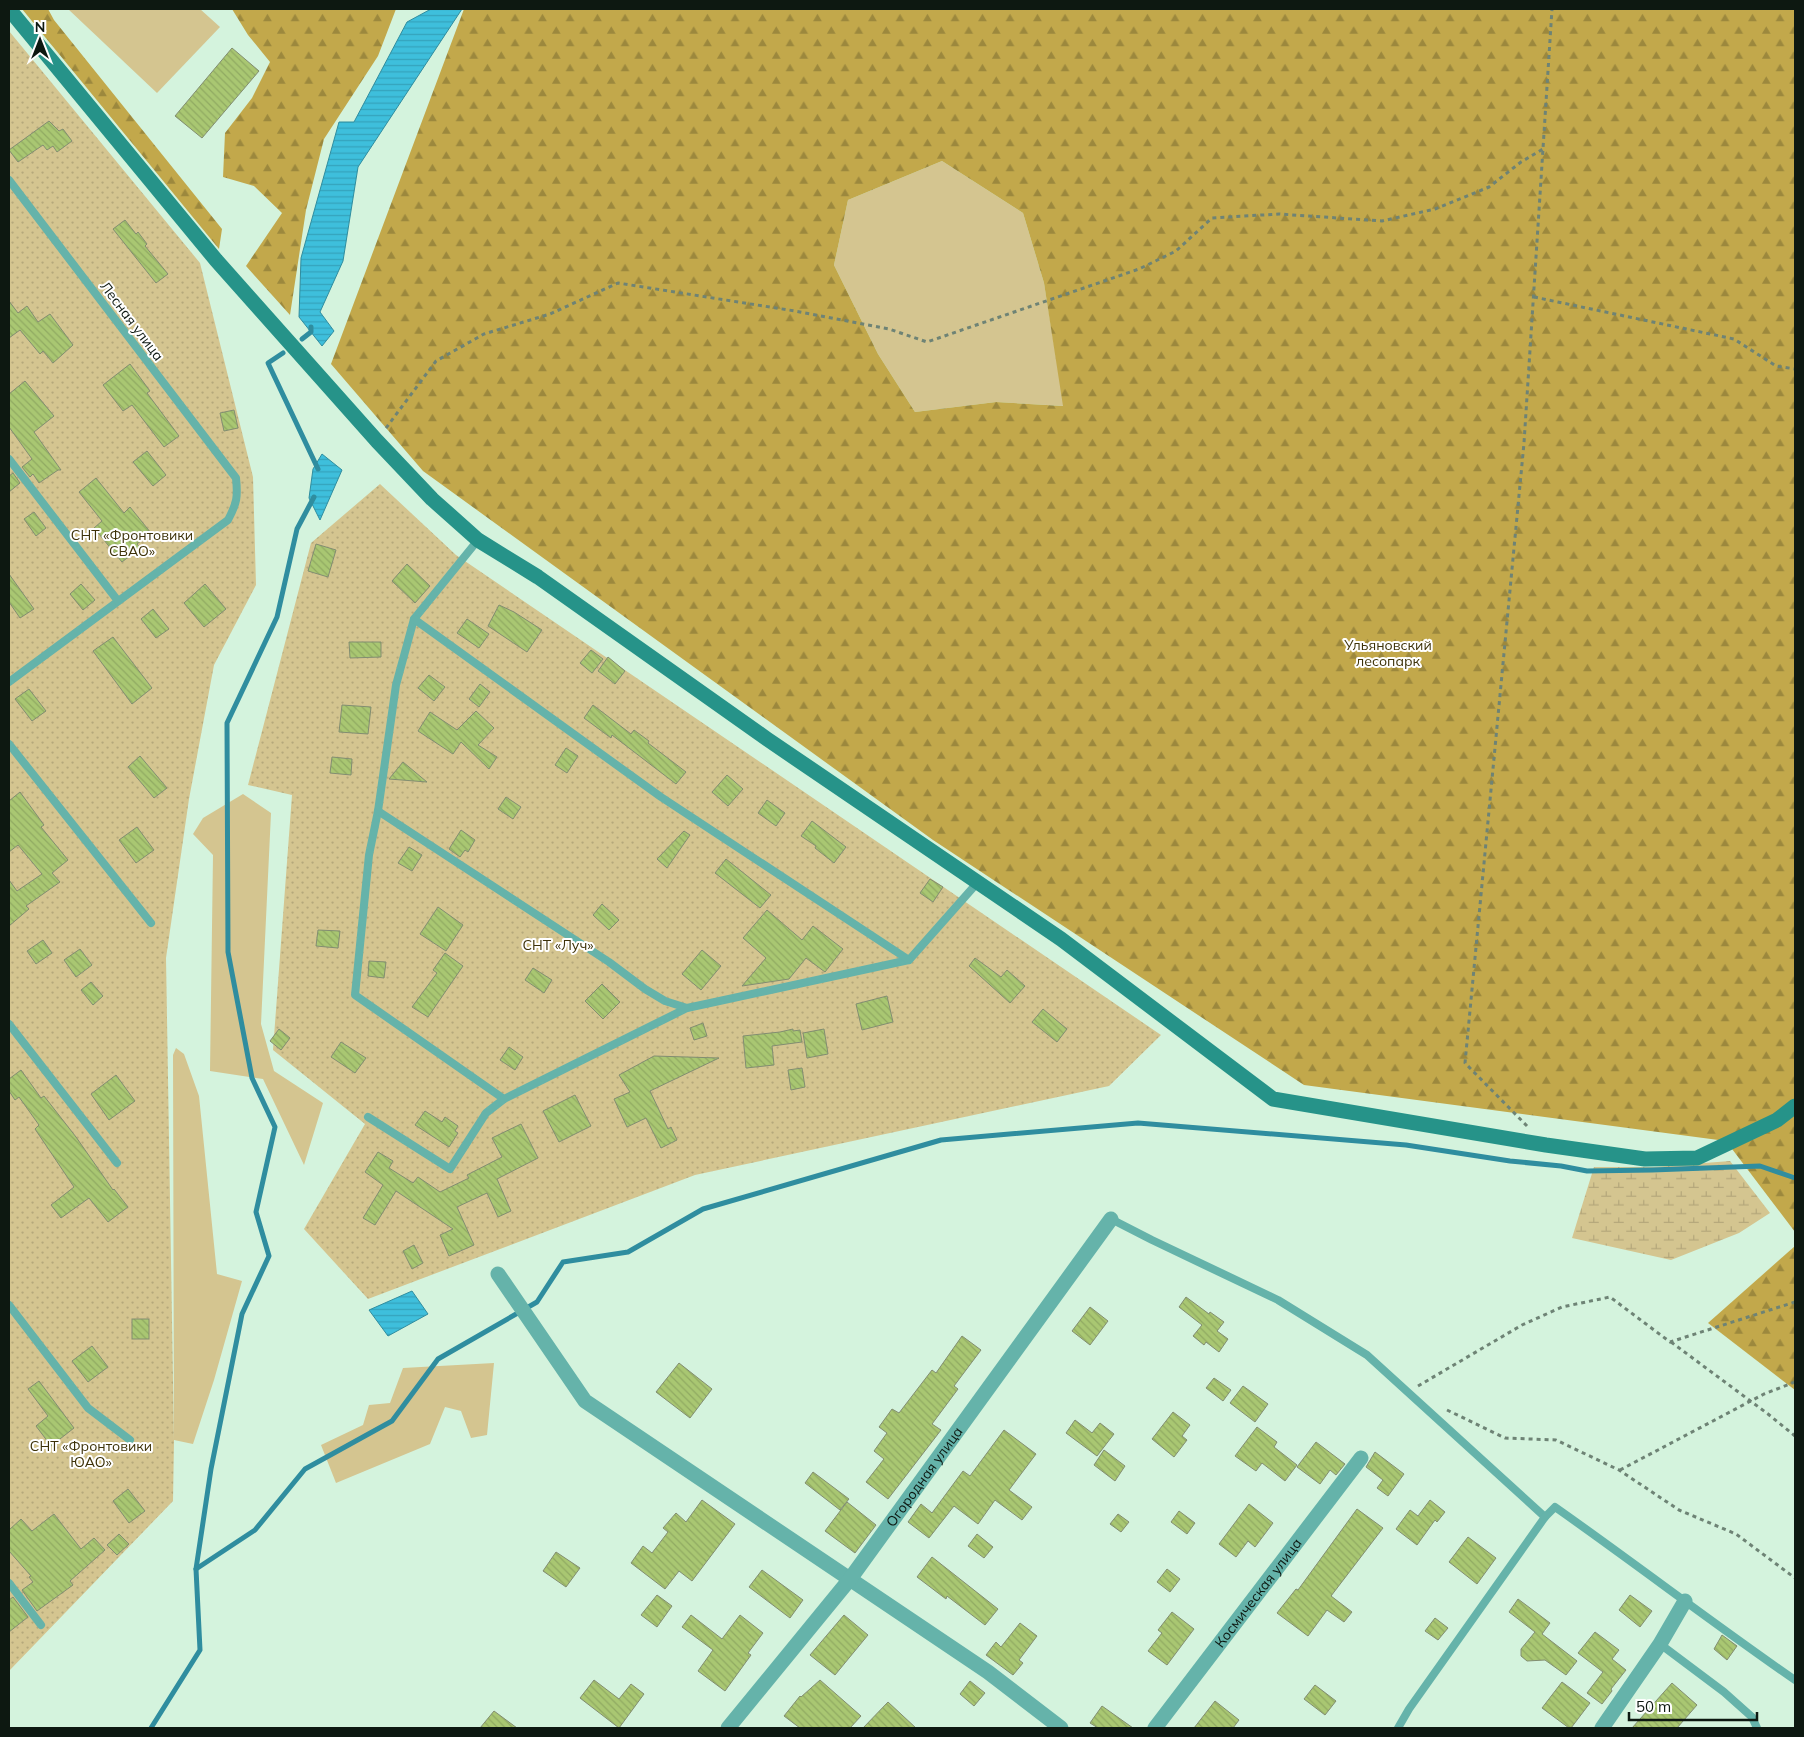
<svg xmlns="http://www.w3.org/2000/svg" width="1804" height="1737" font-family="Mulish,sans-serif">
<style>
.grass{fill:#d4c590}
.forest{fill:url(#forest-firs);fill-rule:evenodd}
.wetland{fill:url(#wetland-marsh)}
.garden{fill:url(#garden-dots)}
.water{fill:url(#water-rules);stroke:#2f8d9f}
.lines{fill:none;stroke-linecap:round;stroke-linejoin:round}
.stream{stroke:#2f8d9f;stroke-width:5}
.building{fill:url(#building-back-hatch);stroke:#828d71}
.path{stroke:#6e8375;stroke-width:3;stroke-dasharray:4 4;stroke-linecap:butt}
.lane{stroke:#65b3aa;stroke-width:8}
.street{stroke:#65b3aa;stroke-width:15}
.secondary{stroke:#269389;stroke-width:15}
.labels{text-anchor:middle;stroke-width:4;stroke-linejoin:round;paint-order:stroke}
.street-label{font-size:14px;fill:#0d1811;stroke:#fff}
.park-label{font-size:14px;fill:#3d3209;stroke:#fff}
</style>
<defs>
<pattern id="forest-firs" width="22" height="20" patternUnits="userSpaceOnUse" patternTransform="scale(1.25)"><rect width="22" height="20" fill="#c2a84b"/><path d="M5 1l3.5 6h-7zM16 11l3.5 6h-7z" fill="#9c883d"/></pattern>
<pattern id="wetland-marsh" width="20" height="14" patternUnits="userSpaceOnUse" patternTransform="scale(1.25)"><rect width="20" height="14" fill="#d4c590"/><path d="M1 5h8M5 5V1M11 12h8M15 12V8" fill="none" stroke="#b5a87b"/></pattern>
<pattern id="garden-dots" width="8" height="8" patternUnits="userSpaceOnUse" patternTransform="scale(1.25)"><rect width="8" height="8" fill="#d4c590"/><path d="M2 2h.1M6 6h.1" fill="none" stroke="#b5a87b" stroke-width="1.8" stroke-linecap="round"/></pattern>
<pattern id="water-rules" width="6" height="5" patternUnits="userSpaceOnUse" patternTransform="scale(1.25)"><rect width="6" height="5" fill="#3ebfdc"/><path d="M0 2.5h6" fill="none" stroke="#35a3bc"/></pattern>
<pattern id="building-back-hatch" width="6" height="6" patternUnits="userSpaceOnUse" patternTransform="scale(1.25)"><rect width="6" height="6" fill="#a9c772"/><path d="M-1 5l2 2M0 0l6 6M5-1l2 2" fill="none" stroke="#90aa62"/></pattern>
</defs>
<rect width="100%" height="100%" fill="#d4f3dd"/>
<!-- grass -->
<g class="grass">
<path d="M68 9H200L220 27 157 93Z"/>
<path d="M942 161 1023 213 1044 283 1064 406 996 402 915 412 878 354 834 265 848 200Z"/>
<path d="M243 794 271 813 261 1024 274 1071 323 1103 304 1165 263 1079 210 1071 213 855 193 834 203 818Z"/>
<path d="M176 1048 184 1054 199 1096 217 1274 242 1281 214 1380 193 1444 174 1440 173 1055Z"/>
<path d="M494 1363 487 1435 471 1438 461 1411 445 1407 430 1444 336 1483 321 1445 363 1425 369 1405 390 1403 403 1368Z"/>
</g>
<!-- forest -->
<g class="forest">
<path d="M22 9H48L54 20 222 229 219 249Z"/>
<path d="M232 9H396L378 56 324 139 306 210 290 315 246 266 282 213 254 186 223 177 225 133 252 98 270 62 248 35Z"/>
<path d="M464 9H1795V1232L1726 1141 1304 1085 933 840 423 471 331 364ZM942 161 1023 213 1044 283 1063 406 996 402 915 412 878 354 834 265 848 200Z"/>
<path d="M1795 1246V1390L1708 1323Z"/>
</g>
<!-- wetland -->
<path class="wetland" d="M1730 1161 1770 1213 1739 1233 1671 1260 1572 1238 1594 1167H1654Z"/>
<!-- garden -->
<g class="garden">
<path d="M9 31 200 263 253 477 256 585 214 665 189 799 166 958 174 1440 173 1501 9 1671Z"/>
<path d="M380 484 456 555 1161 1035 1109 1086 695 1175 368 1299 304 1229 365 1124 273 1050 292 795 248 785 311 543Z"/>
</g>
<!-- water -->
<g class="water">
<path d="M431 9H462L358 167 343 261 320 312 334 331 322 346 299 317 301 258 339 122H354L407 22Z"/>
<path d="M322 454 342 470 320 520 309 498 313 469Z"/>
<path d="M412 1291 428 1314 388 1336 369 1310Z"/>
</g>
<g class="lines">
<!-- stream -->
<g class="stream">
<path d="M302 339 311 332V327"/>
<path d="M283 353 268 363 318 469"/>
<path d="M196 1569 255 1530 305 1469 392 1421 438 1359 537 1302 563 1262 628 1252 703 1209 941 1140 1138 1123 1406 1145 1510 1161 1561 1166 1587 1171 1652 1170 1760 1166 1795 1178"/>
<path d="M151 1728 200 1650 196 1569 211 1469 242 1314 269 1256 256 1212 275 1127 252 1078 228 952 227 723 277 617 297 529 314 497"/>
</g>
</g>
<!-- building -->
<g class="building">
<path d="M232 48 259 71 202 138 175 116Z"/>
<path d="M49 121 59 131 63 129 72 141 57 152 53 146 47 150 43 145 18 162 9 150Z"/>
<path d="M125 220 136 234 138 232 147 244 145 246 168 274 156 283 113 229Z"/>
<path d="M9 301 18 313 27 306 38 322 50 314 73 345 53 363 43 351 40 354 20 330 9 338Z"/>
<path d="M130 364 150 391 147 393 179 436 164 447 132 405 123 411 103 385Z"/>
<path d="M25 381 54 416 34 432 61 470H58L39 483 33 474 30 477 22 467 32 459 9 427V394Z"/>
<path d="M234 410 238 428 224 431 220 413Z"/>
<path d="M147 451 166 475 153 486 133 462Z"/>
<path d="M13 473 20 483 9 492V476Z"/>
<path d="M96 478 124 513 130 507 151 533 137 544 140 548 122 562 94 528 102 521 79 492Z"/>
<path d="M34 512 46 528 36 536 24 519Z"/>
<path d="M316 544 336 550 328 577 308 571Z"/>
<path d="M407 564 430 586 415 603 392 581Z"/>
<path d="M9 574 34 609 20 618 9 602Z"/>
<path d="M81 584 95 600 83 610 70 594Z"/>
<path d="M205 584 226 609 204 627 184 603Z"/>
<path d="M499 605 514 612 542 630 527 652 488 626Z"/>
<path d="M153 609 169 629 156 638 141 619Z"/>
<path d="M467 619 489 634 479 648 457 633Z"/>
<path d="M113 637 152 688 132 704 93 651Z"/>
<path d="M349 642H381V657L350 658Z"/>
<path d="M591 650 603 659 592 673 580 663Z"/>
<path d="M608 657 625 671 615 684 598 671Z"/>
<path d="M429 675 445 687 434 701 418 688Z"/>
<path d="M480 684 490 692 479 707 469 699Z"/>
<path d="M29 689 46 711 32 721 15 699Z"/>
<path d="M342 705 371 707 368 734 339 732Z"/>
<path d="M593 705 631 734 634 730 649 741 648 743 686 772 676 784 612 735 611 738 584 718Z"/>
<path d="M476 711 494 728 478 745 497 757 489 769 461 742 453 754 418 731 430 712 457 730Z"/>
<path d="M566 748 578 756 567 773 555 765Z"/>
<path d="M140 756 167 788 154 798 128 767Z"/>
<path d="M332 757 352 759 351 775 330 773Z"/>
<path d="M403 762 427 782 389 779Z"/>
<path d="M727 775 743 789 728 806 712 792Z"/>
<path d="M20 792 44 825 41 827 68 860 52 873 60 882 26 906 29 909 9 926V880L17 891 42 874 18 845 9 852V801Z"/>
<path d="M506 797 521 807 513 819 498 809Z"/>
<path d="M767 800 785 813 776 826 758 813Z"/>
<path d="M812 821 846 847 834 863 815 848 816 846 801 836Z"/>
<path d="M137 827 154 850 136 863 119 840Z"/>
<path d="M461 830 475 840 468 852 465 850 460 857 449 849Z"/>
<path d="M684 831 690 835 667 868 657 859Z"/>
<path d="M409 847 422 855 412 871 398 863Z"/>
<path d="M726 859 771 895 760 908 715 873Z"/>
<path d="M930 879 943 887 933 902 920 893Z"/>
<path d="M602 904 619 920 609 930 593 915Z"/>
<path d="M438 907 463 925 446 951 420 934Z"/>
<path d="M767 910 802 940 813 926 843 949 825 972 806 958 789 979 742 986 766 958 743 938Z"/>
<path d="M318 930 340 931 338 948 316 946Z"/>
<path d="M43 940 52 953 36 964 27 951Z"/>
<path d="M80 949 92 965 76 977 64 960Z"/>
<path d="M702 950 721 966 701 990 682 974Z"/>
<path d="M445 953 463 966 428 1017 412 1007 437 973 433 970Z"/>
<path d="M975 958 1001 977 1007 970 1025 986 1010 1003 969 966Z"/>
<path d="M369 961 386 962 384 978 368 976Z"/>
<path d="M533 968 552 980 544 993 525 980Z"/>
<path d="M91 982 103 996 93 1005 81 990Z"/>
<path d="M602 984 620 1002 603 1019 585 1001Z"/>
<path d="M887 996 893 1022 862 1030 856 1004Z"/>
<path d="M1043 1009 1067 1029 1057 1042 1032 1022Z"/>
<path d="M703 1023 707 1036 694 1040 690 1028Z"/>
<path d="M279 1029 290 1038 281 1050 270 1041Z"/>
<path d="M793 1029V1031L800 1030 802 1042 772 1046 774 1065 746 1068 743 1036 780 1032Z"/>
<path d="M824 1029 828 1054 807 1058 803 1033Z"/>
<path d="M341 1042 366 1058 355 1073 331 1057Z"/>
<path d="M509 1047 523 1057 515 1070 500 1060Z"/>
<path d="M654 1056 719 1058 650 1091 668 1129 671 1127 677 1140 661 1148 646 1118 627 1127 614 1099 630 1092 619 1075Z"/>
<path d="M802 1068 805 1087 791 1090 788 1070Z"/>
<path d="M21 1070 41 1098 44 1096 76 1137 113 1190 114 1189 128 1207 108 1222 89 1198 61 1218 51 1205 74 1187 35 1129 39 1125 19 1097 15 1100 9 1091V1079Z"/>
<path d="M116 1075 135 1101 109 1120 91 1094Z"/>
<path d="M575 1095 591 1126 559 1142 543 1111Z"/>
<path d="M425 1111 442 1122 445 1117 458 1126 455 1131 458 1133 449 1147 415 1125Z"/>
<path d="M521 1124 538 1158 497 1179 511 1211 498 1217 487 1193 457 1207 474 1245 449 1256 440 1235 453 1229 396 1191 375 1225 363 1218 383 1185 365 1172 378 1152 393 1161 389 1168 413 1183 418 1177 440 1192 469 1178 467 1175 502 1157 492 1138Z"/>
<path d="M414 1245 423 1263 412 1269 403 1251Z"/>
<path d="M1186 1297 1209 1314 1210 1312 1224 1322 1217 1331 1228 1339 1219 1352 1206 1342 1204 1345 1193 1336 1202 1325 1179 1307Z"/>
<path d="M1090 1307 1108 1321 1090 1345 1072 1331Z"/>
<rect x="132" y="1319" width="17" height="20"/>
<path d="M962 1336 981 1350 954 1386 958 1389 932 1424 941 1430 888 1499 866 1482 884 1459 874 1451 887 1433 879 1427 892 1409 899 1413 932 1370 936 1373Z"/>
<path d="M92 1346 108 1367 88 1382 72 1361Z"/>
<path d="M679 1363 712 1389 690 1418 656 1392Z"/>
<path d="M1214 1378 1231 1390 1223 1401 1206 1388Z"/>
<path d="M39 1381 74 1428 51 1446 36 1426 48 1416 28 1389Z"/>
<path d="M1243 1386 1268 1404 1255 1422 1230 1403Z"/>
<path d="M1173 1412 1190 1425 1182 1436 1187 1440 1174 1457 1152 1439Z"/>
<path d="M1075 1420 1092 1433 1100 1423 1114 1434 1097 1456 1066 1433Z"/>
<path d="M1257 1427 1277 1442 1274 1447 1297 1465 1285 1481 1262 1463 1256 1471 1235 1456Z"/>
<path d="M1004 1430 1036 1454 1009 1490 1032 1507 1022 1520 995 1500 978 1524 954 1506 929 1538 908 1522 921 1504 932 1513 963 1471 970 1476Z"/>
<path d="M1316 1442 1345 1464 1336 1475 1330 1470 1320 1484 1297 1467Z"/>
<path d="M1104 1450 1125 1466 1115 1481 1094 1465Z"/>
<path d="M1375 1452 1404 1474 1388 1496 1377 1488 1383 1480 1366 1467Z"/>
<path d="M813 1472 849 1499 840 1510 805 1483Z"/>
<path d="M128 1489 145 1511 129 1523 113 1501Z"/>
<path d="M702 1500 735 1524 692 1581 679 1571 665 1589 631 1563 643 1546 652 1553 668 1532 663 1528 676 1513 686 1522Z"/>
<path d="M1430 1500 1445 1512 1437 1522 1435 1520 1417 1545 1396 1529 1410 1510 1418 1516Z"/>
<path d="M847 1502 876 1525 855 1553 825 1531Z"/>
<path d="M1249 1504 1273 1523 1255 1547 1248 1541 1236 1557 1219 1544Z"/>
<path d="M1357 1509 1383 1528 1331 1596 1352 1612 1344 1622 1327 1610 1308 1636 1277 1613 1296 1589 1298 1590Z"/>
<path d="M1179 1511 1195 1523 1187 1534 1171 1522Z"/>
<path d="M54 1514 81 1549 94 1538 105 1550 70 1581 73 1585 37 1611 22 1590 33 1582 29 1577 31 1576 9 1551V1530L21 1519 32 1531Z"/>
<path d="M1118 1514 1129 1522 1121 1532 1110 1524Z"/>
<path d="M119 1534 129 1544 117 1555 107 1545Z"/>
<path d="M977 1534 993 1547 984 1558 968 1546Z"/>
<path d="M1468 1537 1496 1558 1477 1584 1449 1562Z"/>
<path d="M556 1552 580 1568 566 1587 543 1571Z"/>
<path d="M932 1557 998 1609 985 1625 947 1596 946 1599 917 1577Z"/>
<path d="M1167 1569 1180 1579 1170 1592 1157 1582Z"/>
<path d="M762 1570 803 1600 790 1618 749 1587Z"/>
<path d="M657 1595 672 1606 657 1627 641 1615Z"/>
<path d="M1630 1595 1652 1611 1640 1627 1619 1610Z"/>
<path d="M13 1597 28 1617 9 1632V1600Z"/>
<path d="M1518 1599 1550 1623 1542 1634 1577 1661 1566 1675 1545 1660 1527 1661 1521 1656V1649L1535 1632 1509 1612Z"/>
<path d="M1172 1612 1194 1629 1167 1665 1148 1651 1162 1633 1158 1630Z"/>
<path d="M691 1615 722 1639 740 1615 763 1633 748 1653 751 1655 725 1691 698 1671 713 1650 682 1627Z"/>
<path d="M844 1615 868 1635 835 1675 810 1655Z"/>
<path d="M1435 1618 1448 1628 1438 1640 1425 1631Z"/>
<path d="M1020 1623 1037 1636 1019 1660 1023 1663 1013 1675 986 1655 996 1642 1001 1647Z"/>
<path d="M1595 1632 1619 1650 1612 1659 1626 1670 1611 1689 1612 1691 1602 1704 1587 1693 1603 1672 1578 1653Z"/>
<path d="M1722 1635 1737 1646 1727 1660 1714 1649Z"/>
<path d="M594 1680 619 1699 631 1684 644 1694 619 1728 580 1698Z"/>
<path d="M820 1680 861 1716 850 1728H800L784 1716 800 1696 801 1697Z"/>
<path d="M970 1681 985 1693 974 1706 960 1694Z"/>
<path d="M1562 1682 1590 1703 1571 1728H1569L1542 1708Z"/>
<path d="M1672 1683 1697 1705 1677 1728H1632Z"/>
<path d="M1315 1685 1336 1701 1325 1715 1304 1699Z"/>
<path d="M1215 1701 1239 1720 1233 1728H1194Z"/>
<path d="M888 1702 916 1728H863Z"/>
<path d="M1102 1706 1133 1728H1098L1090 1723Z"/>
<path d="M494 1711 517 1728H480Z"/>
</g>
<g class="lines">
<!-- path -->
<g class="path">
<path d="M1534 297 1734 339 1776 366 1795 369"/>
<path d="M386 428 436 361 484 334 550 314 618 283 795 311 889 329 927 342 1139 269 1176 251 1212 218 1279 214 1382 221 1435 209 1489 187 1521 162 1543 149"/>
<path d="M1527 1126 1465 1063 1524 443 1552 9"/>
<path d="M1671 1342 1768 1414 1795 1436"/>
<path d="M1418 1386 1522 1325 1562 1307 1610 1297 1670 1342 1795 1302"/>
<path d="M1447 1410 1505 1438 1556 1440 1619 1470 1679 1510 1736 1534 1795 1578"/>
<path d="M1620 1470 1764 1394 1795 1382"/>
</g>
<!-- lane -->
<g class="lane">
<path d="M9 180 236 478C238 497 237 503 228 520L9 682"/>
<path d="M9 459 118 601"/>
<path d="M478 540 414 619 396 685 378 811 369 855 355 995 504 1099 687 1008 909 960 978 882"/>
<path d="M414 619 661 797 909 960"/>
<path d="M9 744 151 923"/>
<path d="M378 811 609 962 645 989 665 1001 687 1008"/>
<path d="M9 1024 117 1163"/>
<path d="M368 1117 450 1169 486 1113 504 1099"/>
<path d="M1111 1219 1152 1240 1278 1300 1367 1355 1545 1517"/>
<path d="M9 1305 88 1408 130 1440"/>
<path d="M9 1583 41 1625"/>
<path d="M1660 1644 1724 1692 1752 1717 1757 1728"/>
<path d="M1398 1728 1409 1709 1545 1517 1555 1507C1636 1564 1714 1624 1795 1680"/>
</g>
<!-- street -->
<g class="street">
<path d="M498 1274 585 1401 988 1672 1061 1728"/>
<path id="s1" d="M728 1728 850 1579 1111 1219"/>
<path id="s2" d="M1155 1728 1361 1458"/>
<path d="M1602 1728 1660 1644 1685 1601"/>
</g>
<!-- secondary -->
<path class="secondary" d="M9 9 216 260 377 441 432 499 478 540 538 577 767 739 1061 939 1273 1099 1546 1145 1645 1159 1697 1158 1777 1120 1795 1106"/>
</g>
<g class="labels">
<!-- street labels -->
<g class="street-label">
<text transform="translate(132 321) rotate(53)" y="5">Лесная улица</text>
<text dy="5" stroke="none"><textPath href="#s1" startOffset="319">Огородная улица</textPath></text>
<text dy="5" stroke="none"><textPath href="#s2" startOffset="170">Космическая улица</textPath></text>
</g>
<!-- park labels -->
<g class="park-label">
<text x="132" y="540">СНТ «Фронтовики<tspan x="132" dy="16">СВАО»</tspan></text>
<text x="1388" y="650">Ульяновский<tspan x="1388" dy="16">лесопарк</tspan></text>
<text x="558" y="950">СНТ «Луч»</text>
<text x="91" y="1451">СНТ «Фронтовики<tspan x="91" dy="16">ЮАО»</tspan></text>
</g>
</g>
<!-- border -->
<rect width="1804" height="1737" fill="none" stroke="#0d1811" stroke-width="20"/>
<!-- north arrow -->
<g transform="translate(40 40)" stroke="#ffffff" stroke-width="4" paint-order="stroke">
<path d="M0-4L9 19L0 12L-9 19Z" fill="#0d1811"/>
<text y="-8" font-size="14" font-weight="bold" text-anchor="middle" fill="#0d1811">N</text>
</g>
<!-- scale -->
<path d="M1629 1712v8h128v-8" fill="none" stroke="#0d1811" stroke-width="2.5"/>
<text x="1636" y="1712" font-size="15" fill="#0d1811" stroke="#ffffff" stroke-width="4" paint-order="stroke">50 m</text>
</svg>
